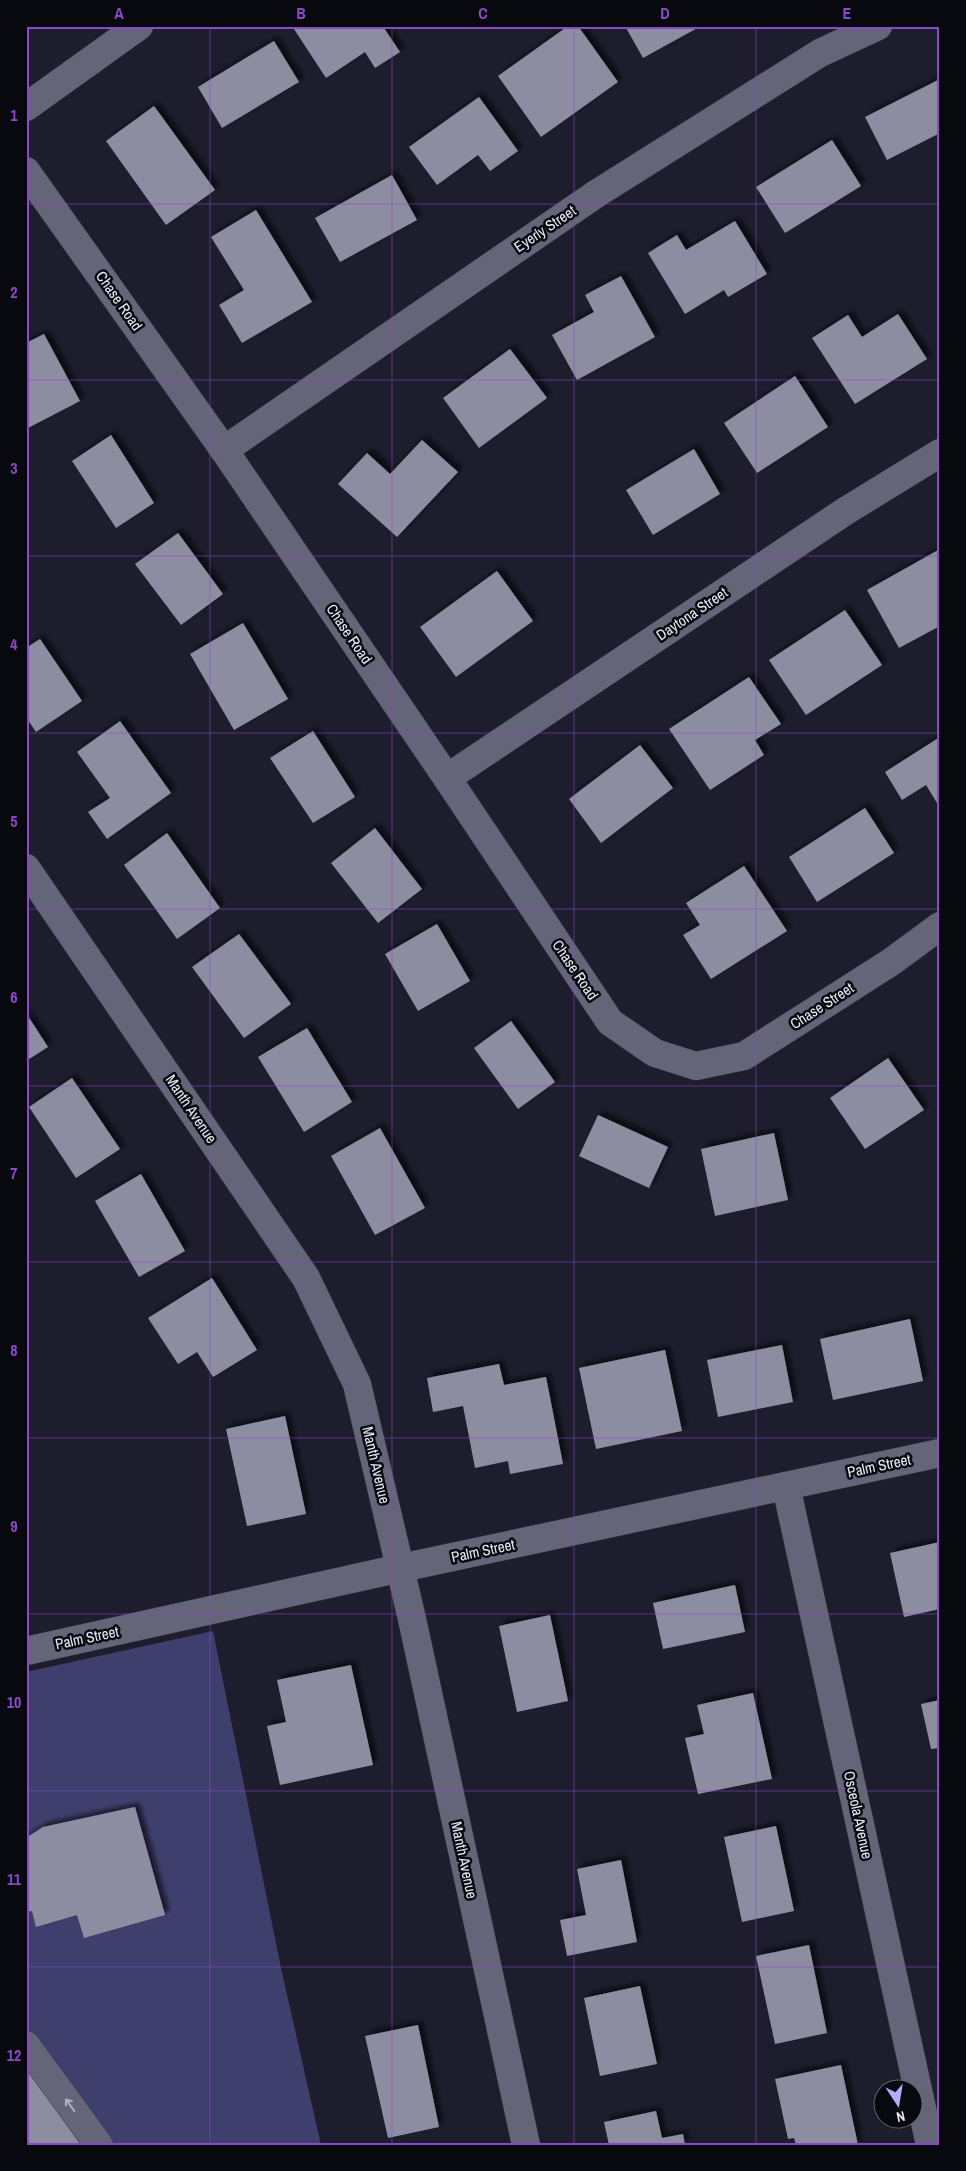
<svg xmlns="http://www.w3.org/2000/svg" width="966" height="2171" font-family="'Archivo Narrow',sans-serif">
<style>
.green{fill:#3f3f6e}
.building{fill:#8c8da1;filter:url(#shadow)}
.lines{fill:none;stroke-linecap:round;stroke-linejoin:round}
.minor-casing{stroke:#3a3946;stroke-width:29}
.minor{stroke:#646578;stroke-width:28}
.oneway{stroke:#aeafbd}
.grid{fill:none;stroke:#8c49c7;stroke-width:1;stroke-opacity:0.55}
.labels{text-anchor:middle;stroke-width:5;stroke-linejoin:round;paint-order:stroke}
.street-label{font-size:15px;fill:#eaebf6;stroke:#08080f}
.neatline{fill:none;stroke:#8c49c7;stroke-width:2}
.grid-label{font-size:16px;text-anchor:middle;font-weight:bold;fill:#8c49c7}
</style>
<defs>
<filter id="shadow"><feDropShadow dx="4.5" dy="-4.5" stdDeviation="2.5" flood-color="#0009"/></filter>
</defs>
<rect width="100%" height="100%" fill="#1d1d2d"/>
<!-- green -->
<path class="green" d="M213 1631 281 1968 321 2145H26V1672Z"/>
<!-- building -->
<g class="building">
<path d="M292 26H388L384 28 400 52 375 68 365 52 326 78Z"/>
<path d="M568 26H578L618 82 541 137 498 76Z"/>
<path d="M625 26H701L643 58Z"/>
<path d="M274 41 299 82 222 128 198 87Z"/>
<path d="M940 79V133L887 160 865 117Z"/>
<path d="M479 97 518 151 490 171 478 155 437 185 409 147Z"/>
<path d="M154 106 215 190 166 225 106 141Z"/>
<path d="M832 140 861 186 785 233 756 187Z"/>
<path d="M392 175 417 220 340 262 315 218Z"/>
<path d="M256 210 312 302 242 343 219 305 244 290 211 237Z"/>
<path d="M735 221 767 274 728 297 724 290 685 314 648 253 677 235 686 250Z"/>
<path d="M621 276 655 337 577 380 552 335 594 312 585 295Z"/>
<path d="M898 314 927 359 855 404 812 338 848 315 862 337Z"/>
<path d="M44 334 80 401 28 428 26 424V343Z"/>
<path d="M510 349 547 398 479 448 443 398Z"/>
<path d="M795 376 828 427 757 473 724 423Z"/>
<path d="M111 435 154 503 116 528 72 461Z"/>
<path d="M422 440 458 472 397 537 338 484 367 453 390 474Z"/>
<path d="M694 449 720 494 653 535 626 490Z"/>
<path d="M178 533 223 594 181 625 135 564Z"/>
<path d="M940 549V626L899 648 867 590Z"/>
<path d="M497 571 533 621 456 677 420 627Z"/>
<path d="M845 610 882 665 806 715 769 660Z"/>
<path d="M243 623 288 699 234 730 190 654Z"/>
<path d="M40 639 82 701 36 732 26 717V648Z"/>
<path d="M749 677 781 724 755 740 764 755 710 790 669 729Z"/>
<path d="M120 721 171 793 107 839 88 812 110 798 77 752Z"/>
<path d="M313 731 355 797 313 823 270 758Z"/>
<path d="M940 737V808L926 785 902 800 885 772Z"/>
<path d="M640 745 673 788 601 843 569 799Z"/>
<path d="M865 808 894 853 817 902 789 857Z"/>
<path d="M375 828 422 889 378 923 331 863Z"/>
<path d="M167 833 220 908 177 939 124 865Z"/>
<path d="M744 866 787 931 711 979 683 935 700 925 686 903Z"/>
<path d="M437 924 470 981 418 1011 385 954Z"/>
<path d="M239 934 291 1004 244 1038 192 967Z"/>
<path d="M26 1013 48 1047 26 1061Z"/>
<path d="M511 1021 555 1082 518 1109 474 1048Z"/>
<path d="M307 1028 352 1102 304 1132 258 1057Z"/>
<path d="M888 1058 924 1110 865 1149 830 1098Z"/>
<path d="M72 1078 120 1149 76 1178 29 1107Z"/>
<path d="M598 1115 668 1147 649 1188 579 1156Z"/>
<path d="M380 1128 425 1208 375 1235 331 1156Z"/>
<path d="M774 1133 788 1200 715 1216 701 1149Z"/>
<path d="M141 1174 185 1251 139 1277 95 1201Z"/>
<path d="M212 1278 257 1350 213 1377 197 1352 178 1364 148 1318Z"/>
<path d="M910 1319 923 1381 833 1400 820 1339Z"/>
<path d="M782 1345 793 1402 718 1417 707 1360Z"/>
<path d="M665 1350 682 1431 596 1449 579 1368Z"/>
<path d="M499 1364 504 1385 546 1377 563 1464 510 1474 508 1461 475 1468 463 1406 433 1412 427 1378Z"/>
<path d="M285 1416 306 1514 247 1526 226 1429Z"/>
<path d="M940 1542V1609L904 1617 890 1553Z"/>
<path d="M735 1585 745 1632 663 1649 653 1603Z"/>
<path d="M550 1615 568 1701 517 1712 499 1626Z"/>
<path d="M351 1665 373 1765 280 1785 267 1726 286 1722 277 1680Z"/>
<path d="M753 1693 772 1779 698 1794 685 1738 704 1734 697 1705Z"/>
<path d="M940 1700V1748L931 1749 921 1704Z"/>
<path d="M135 1807 165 1915 84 1938 77 1915 36 1927 32 1911 26 1912V1838L43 1827Z"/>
<path d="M776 1826 794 1911 742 1922 724 1837Z"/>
<path d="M621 1860 637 1942 567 1956 560 1920 586 1915 577 1869Z"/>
<path d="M809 1945 827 2033 775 2044 756 1956Z"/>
<path d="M640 1986 657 2064 600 2076 584 1998Z"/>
<path d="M418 2025 439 2127 388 2138 365 2036Z"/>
<path d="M841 2065 858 2145H796L794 2138 788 2139 775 2079Z"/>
<path d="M26 2067 81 2145H26Z"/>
<path d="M656 2111 662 2138 683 2134 685 2145H609L604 2122Z"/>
</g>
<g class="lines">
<!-- minor casing -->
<g class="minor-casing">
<g id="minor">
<path d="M26 107 139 26"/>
<path d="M26 171 224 450 447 778 610 1022 655 1053 696 1066 744 1056 891 962 940 926"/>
<path d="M224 450 596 194 820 53 878 26"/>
<path d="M447 778 844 512 940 453"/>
<path d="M26 868 306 1278 357 1384 412 1619 526 2145"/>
<path d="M786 1486 930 2145"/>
<path d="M26 1651 401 1568 940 1453"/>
<path d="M26 2045 99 2145"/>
</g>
</g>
<!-- minor -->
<use href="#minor" class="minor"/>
</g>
<!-- one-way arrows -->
<defs><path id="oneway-shaft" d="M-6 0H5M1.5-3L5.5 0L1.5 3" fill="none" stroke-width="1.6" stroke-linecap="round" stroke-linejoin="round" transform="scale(1.25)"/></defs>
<use class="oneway" href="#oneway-shaft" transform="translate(70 2105) rotate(-126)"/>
<!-- grid -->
<path class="grid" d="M210 26V2145M392 26V2145M574 26V2145M756 26V2145M26 204H940M26 380H940M26 556H940M26 733H940M26 909H940M26 1086H940M26 1262H940M26 1438H940M26 1614H940M26 1791H940M26 1967H940"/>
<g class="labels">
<!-- street labels -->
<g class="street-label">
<text transform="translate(545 229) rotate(-34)" y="5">Eyerly Street</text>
<text transform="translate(119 301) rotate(55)" y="5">Chase Road</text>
<text transform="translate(692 614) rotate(-34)" y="5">Daytona Street</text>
<text transform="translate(349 634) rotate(56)" y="5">Chase Road</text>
<text transform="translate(575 970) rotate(56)" y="5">Chase Road</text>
<text transform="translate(822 1006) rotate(-33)" y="5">Chase Street</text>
<text transform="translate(191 1109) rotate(56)" y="5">Manth Avenue</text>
<text transform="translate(376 1465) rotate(77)" y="5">Manth Avenue</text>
<text transform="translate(879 1466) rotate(-12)" y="5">Palm Street</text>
<text transform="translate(483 1551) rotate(-12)" y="5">Palm Street</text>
<text transform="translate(87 1638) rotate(-12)" y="5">Palm Street</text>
<text transform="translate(858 1815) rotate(78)" y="5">Osceola Avenue</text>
<text transform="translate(464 1860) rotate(78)" y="5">Manth Avenue</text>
</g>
</g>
<!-- border -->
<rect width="966" height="2171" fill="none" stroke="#08080f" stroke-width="55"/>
<!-- north arrow -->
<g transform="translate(898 2104) rotate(168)"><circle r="24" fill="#08080f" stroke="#62636b"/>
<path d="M0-4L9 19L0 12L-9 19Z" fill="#adaffb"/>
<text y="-8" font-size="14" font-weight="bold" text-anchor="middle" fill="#eaebf6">N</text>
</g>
<rect x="28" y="28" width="910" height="2116" class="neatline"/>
<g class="grid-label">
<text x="119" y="19">A</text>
<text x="301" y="19">B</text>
<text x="483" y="19">C</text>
<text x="665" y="19">D</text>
<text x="847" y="19">E</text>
<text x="14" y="121">1</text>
<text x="14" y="298">2</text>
<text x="14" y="474">3</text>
<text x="14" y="650">4</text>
<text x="14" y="827">5</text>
<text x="14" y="1003">6</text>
<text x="14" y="1179">7</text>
<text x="14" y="1356">8</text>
<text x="14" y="1532">9</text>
<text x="14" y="1708">10</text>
<text x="14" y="1885">11</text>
<text x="14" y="2061">12</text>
</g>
</svg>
